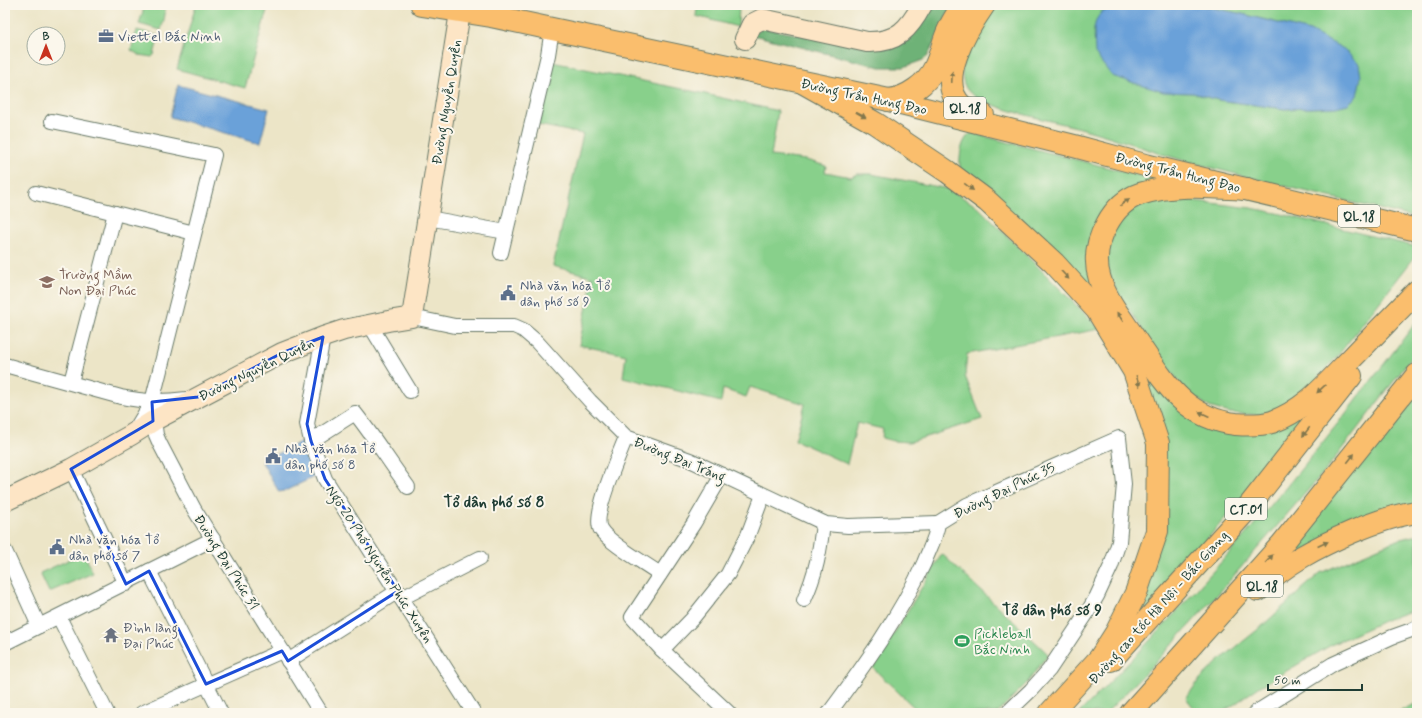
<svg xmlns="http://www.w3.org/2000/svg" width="1422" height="718" font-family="Mynerve,sans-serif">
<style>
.green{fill:#88d08b;stroke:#548660}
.forest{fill:#6eb277;stroke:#467856}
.water{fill:#6ba1d9;stroke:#456f86}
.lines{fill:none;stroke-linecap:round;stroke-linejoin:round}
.street-casing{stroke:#677867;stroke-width:16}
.secondary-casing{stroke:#677867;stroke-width:22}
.primary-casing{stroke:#677867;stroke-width:24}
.highway-casing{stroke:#677867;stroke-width:24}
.street{stroke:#fff;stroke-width:14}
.secondary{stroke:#fde5c5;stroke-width:20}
.primary{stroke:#fabe6d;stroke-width:22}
.highway{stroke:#fabe6d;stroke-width:22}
.oneway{fill:#82774e}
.marked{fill:none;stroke:#1d4ed8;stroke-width:3;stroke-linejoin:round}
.labels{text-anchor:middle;stroke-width:4;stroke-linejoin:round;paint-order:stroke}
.shield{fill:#fbf7ec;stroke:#61756b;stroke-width:1}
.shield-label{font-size:13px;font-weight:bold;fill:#1f3d34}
.service-label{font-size:14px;fill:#4e5e75;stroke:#fbf7ec;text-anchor:start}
.street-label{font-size:14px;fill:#1f3d34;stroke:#fbf7ec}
.education-label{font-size:14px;fill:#785e54;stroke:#fbf7ec;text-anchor:start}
.worship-label{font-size:14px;fill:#5b616d;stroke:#fbf7ec;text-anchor:start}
.leisure-label{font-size:14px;fill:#27864d;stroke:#fbf7ec;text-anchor:start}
.quarter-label{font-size:16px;font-weight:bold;fill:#1f3d34;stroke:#fbf7ec}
</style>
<rect width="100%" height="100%" fill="#fbf7ec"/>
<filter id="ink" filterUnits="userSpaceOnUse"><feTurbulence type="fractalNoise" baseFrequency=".025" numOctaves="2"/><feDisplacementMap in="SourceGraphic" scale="8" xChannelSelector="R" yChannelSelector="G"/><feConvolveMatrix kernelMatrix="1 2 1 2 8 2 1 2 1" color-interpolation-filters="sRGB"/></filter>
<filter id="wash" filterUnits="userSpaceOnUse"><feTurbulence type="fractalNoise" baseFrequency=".012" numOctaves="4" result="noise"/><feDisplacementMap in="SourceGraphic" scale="16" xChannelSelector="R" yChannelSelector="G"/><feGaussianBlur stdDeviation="0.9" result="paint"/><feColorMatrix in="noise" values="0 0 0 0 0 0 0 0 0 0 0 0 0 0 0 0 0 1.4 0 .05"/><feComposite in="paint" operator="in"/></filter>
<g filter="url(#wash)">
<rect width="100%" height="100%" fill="#ece5c7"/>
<!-- green -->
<g class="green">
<path d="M146 5C171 2 166 13 161 30L139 24 144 8Z"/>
<path d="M196 5H247L267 10 245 88 177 69Z"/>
<path d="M684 5H765L764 10 739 7 738 27 696 16 697 7Z"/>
<path d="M991 5H1123L1117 6 1094 29 1096 54 1163 92 1193 93 1218 100 1285 109 1336 107 1310 31 1238 13 1200 5H1417V218C1339 199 1260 181 1182 160 1149 151 1117 138 1084 129 1060 122 977 108 966 88 952 62 979 27 991 5Z"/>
<path d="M137 30 159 36 154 55 152 57 139 55 131 50Z"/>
<path d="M552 62 701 93 778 111 771 156 806 160 826 166 825 172 851 177 857 174H871L949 189 978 207 1100 329 967 354 965 376 982 419 910 442 893 441 882 438 883 429 857 423 847 464 795 440 805 404 750 387 746 397 723 389 721 402 623 377 626 355 579 345 593 277 553 266 583 134 538 125Z"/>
<path d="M971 133 1165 182 1107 209 1103 301 960 169C959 156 961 140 971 133Z"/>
<path d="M1164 197 1251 208 1277 213 1417 247V254L1336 358 1305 392 1282 408 1258 415 1230 413 1209 407 1185 390 1162 359 1120 296 1112 280 1106 264 1112 228 1125 211Z"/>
<path d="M1417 321V351L1328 467 1218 594 1154 664 1106 713H1079C1144 649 1206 580 1266 511 1319 449 1368 385 1417 321Z"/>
<path d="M1129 341 1222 427 1315 404 1271 464 1129 631 1163 520Z"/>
<path d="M1417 388V506L1275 562Z"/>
<path d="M1417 535V609L1388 619 1333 644 1259 687 1222 713H1198L1186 698 1200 679 1220 660 1261 627 1320 573 1397 540Z"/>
<path d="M84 553 93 573 49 592 40 573Z"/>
<path d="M942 554 1048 654 1027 683 997 713H920L873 668Z"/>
<path d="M1417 703V713H1395Z"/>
</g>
<!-- forest -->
<path class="forest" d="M933 5H952L928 56 923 60 904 67H880L753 35 761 28 864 46 923 22Z"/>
<!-- water -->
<g class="water">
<path d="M1123 5H1200L1238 13 1310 31 1344 49 1359 64 1361 77 1357 96 1348 104 1336 107 1285 109 1218 100 1193 93 1163 92 1112 76 1095 54 1094 29 1096 20 1102 11Z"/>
<path d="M178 85 269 109 260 143 170 117Z"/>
<path d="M305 440 320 474 287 490 279 492 262 462Z"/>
</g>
</g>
<g filter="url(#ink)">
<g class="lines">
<!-- street casing -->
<g class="street-casing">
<g id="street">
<path d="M52 121 214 155 152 402 135 430"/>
<path d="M36 193 194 233"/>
<path d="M428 218 506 232"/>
<path d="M501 253 548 55 552 29"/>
<path d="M412 317 455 326H514L523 330 537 342 590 401 626 437 690 460 826 524 848 526 938 523"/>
<path d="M370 325 410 391"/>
<path d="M323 337 307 424 311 441 325 479 474 713"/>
<path d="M5 365 121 397C146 402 162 402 187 399"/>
<path d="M71 382 115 213"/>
<path d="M153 413 156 435 160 444 194 509 321 713"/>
<path d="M626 437C620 453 591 517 601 530 610 544 645 563 660 574"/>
<path d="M311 441 355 413C374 437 390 463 408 487"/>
<path d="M71 469 126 584"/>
<path d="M722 475 694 523 632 617 662 650 729 713"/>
<path d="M5 551 39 626"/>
<path d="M149 571 221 713"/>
<path d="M402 598 480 558"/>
<path d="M804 600C816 574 820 551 823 523"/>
<path d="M59 617 107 713"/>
<path d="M5 643 213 539"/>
<path d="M662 650 692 619 728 574 748 535 763 495"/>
<path d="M288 661 398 591"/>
<path d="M142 713 282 651"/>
<path d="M829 713C864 666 899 617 924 563 929 550 936 538 938 523L967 505 1119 438 1124 484 1119 542 1111 566 1097 596 1087 613 1049 670 1031 690 1007 713"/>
<path d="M1255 713 1333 664 1392 637 1417 628"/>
</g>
</g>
<!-- secondary casing -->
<g class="secondary-casing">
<g id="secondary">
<path d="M745 39 752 24 762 19 867 42C897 43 909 29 922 5"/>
<path d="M5 501 71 469 131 435 153 421 282 353 323 337 344 330 388 321 412 317 460 12"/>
</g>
</g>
<!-- primary casing -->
<g class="primary-casing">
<path id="primary" d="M422 5 491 16 552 29 889 100"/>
</g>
<!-- highway casing -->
<g class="highway-casing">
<g id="highway">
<path d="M802 82 875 123 948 172 987 201 1054 263 1097 310 1134 371 1158 443 1157 531 1136 593 1116 633 1100 658 1050 713"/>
<path d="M889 100 1074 146 1145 165 1417 230"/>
<path d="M889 100C907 98 927 84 935 67 941 55 943 41 949 29 952 21 958 13 963 5"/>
<path d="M983 115C977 113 969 111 963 107 933 83 968 28 984 5"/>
<path d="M1247 189C1212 187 1174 183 1140 194 1125 199 1114 211 1107 224 1080 271 1112 304 1137 342 1164 381 1184 418 1236 424 1248 425 1261 425 1272 422 1306 410 1329 381 1353 357 1374 335 1396 313 1417 291"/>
<path d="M1258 590C1286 563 1317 547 1352 532 1373 523 1395 515 1417 512"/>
<path d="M1111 660 1242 515 1351 376"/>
<path d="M1131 713 1282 544 1417 375"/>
</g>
</g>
<!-- street -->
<use href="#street" class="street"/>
<!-- secondary -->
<use href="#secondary" class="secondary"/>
<!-- primary -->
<use href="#primary" class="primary"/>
<!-- highway -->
<use href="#highway" class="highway"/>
</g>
<!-- one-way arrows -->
<defs><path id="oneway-solid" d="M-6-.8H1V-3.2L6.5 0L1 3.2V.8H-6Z"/></defs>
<g class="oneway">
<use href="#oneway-solid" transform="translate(952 77) rotate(-87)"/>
<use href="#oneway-solid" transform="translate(861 115) rotate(29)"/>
<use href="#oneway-solid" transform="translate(969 187) rotate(37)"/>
<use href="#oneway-solid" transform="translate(1125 202) rotate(-37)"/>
<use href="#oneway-solid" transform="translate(1065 275) rotate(47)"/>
<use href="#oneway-solid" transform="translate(1120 317) rotate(-124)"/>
<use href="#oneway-solid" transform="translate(1138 381) rotate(72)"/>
<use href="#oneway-solid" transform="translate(1321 389) rotate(137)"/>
<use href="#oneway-solid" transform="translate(1204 414) rotate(-155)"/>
<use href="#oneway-solid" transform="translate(1306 432) rotate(128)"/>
<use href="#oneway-solid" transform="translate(1351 458) rotate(-52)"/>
<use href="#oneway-solid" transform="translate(1323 544) rotate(-25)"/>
<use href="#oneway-solid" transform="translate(1269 559) rotate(-48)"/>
</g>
</g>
<!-- marked area -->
<path class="marked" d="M323 337 307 424 311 441 325 479 398 591 288 661 282 651 206 684 149 571 126 584 71 469 153 421 152 402 198 397 282 353Z"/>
<!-- icons -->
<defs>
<g id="office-bare" transform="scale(1.2)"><path d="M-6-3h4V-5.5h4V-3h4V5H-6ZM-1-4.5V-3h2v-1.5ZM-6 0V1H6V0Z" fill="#5c6f8a" stroke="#fbf7ec" stroke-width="2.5" paint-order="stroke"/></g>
<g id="school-bare" transform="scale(1.2)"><path d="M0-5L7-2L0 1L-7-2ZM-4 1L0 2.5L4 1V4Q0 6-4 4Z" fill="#8d6e63" stroke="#fbf7ec" stroke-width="2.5" paint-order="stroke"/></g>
<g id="civic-bare" transform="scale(1.2)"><path d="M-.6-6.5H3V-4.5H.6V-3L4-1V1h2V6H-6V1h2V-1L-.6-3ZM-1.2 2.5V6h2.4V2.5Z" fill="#5c6f8a" stroke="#fbf7ec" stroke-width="2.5" paint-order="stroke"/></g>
<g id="temple-bare" transform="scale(1.2)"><path d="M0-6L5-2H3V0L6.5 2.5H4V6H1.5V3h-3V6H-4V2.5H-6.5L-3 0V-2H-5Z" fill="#6b7280" stroke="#fbf7ec" stroke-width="2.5" paint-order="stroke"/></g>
<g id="stadium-bare" transform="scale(1.2)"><path d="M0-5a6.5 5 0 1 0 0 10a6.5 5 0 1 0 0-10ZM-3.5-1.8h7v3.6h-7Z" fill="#2e9e5b" stroke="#fbf7ec" stroke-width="2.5" paint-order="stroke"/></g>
</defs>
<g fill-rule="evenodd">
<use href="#office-bare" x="106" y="36"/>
<use href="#school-bare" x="47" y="282"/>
<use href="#civic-bare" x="508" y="293"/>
<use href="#civic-bare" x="273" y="456"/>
<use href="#civic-bare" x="57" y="547"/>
<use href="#temple-bare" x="111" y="635"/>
<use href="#stadium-bare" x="962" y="641"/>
</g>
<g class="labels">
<!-- shield labels -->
<g class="shield">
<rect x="944" y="97" width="42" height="22" rx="3"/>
<rect x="1338" y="205" width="42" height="22" rx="3"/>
<rect x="1225" y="498" width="42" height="22" rx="3"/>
<rect x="1241" y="575" width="42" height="22" rx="3"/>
</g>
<g class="shield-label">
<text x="965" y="113">QL.18</text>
<text x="1359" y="221">QL.18</text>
<text x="1246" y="514">CT.01</text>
<text x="1262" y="591">QL.18</text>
</g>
<!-- service labels -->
<g class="service-label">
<text x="118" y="41">Viettel Bắc Ninh</text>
<text x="520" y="290">Nhà văn hóa Tổ<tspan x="520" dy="16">dân phố số 9</tspan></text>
<text x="285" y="453">Nhà văn hóa Tổ<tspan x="285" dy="16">dân phố số 8</tspan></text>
<text x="69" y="544">Nhà văn hóa Tổ<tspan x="69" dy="16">dân phố số 7</tspan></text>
</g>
<!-- street labels -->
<g class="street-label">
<text transform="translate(864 96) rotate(12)" y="5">Đường Trần Hưng Đạo</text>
<text transform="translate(446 102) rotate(-81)" y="5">Đường Nguyễn Quyền</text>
<text transform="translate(1178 172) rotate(14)" y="5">Đường Trần Hưng Đạo</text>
<text transform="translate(256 369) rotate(-26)" y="5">Đường Nguyễn Quyền</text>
<text transform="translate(680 459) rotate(22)" y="5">Đường Đại Tráng</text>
<text transform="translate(1004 490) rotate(-26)" y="5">Đường Đại Phúc 35</text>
<text transform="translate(227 562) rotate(58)" y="5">Đường Đại Phúc 31</text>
<text transform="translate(380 564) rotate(57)" y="5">Ngõ 20 Phố Nguyễn Phúc Xuyên</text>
<text transform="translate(1158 607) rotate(-48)" y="5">Đường cao tốc Hà Nội - Bắc Giang</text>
</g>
<!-- education labels -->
<g class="education-label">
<text x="59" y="279">Trường Mầm<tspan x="59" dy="16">Non Đại Phúc</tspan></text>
</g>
<!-- worship labels -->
<g class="worship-label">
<text x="123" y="632">Đình làng<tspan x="123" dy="16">Đại Phúc</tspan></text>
</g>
<!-- leisure labels -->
<g class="leisure-label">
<text x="974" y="638">Pickleball<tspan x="974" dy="16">Bắc Ninh</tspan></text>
</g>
<!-- quarter labels -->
<g class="quarter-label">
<text x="494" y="507">Tổ dân phố số 8</text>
<text x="1052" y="615">Tổ dân phố số 9</text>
</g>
</g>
<!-- margin -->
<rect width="1422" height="718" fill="none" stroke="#fbf7ec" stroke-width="20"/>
<!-- north arrow -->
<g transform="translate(46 46)"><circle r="19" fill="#fbf7ec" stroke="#a3ada2"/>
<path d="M0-3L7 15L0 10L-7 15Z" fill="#c8321e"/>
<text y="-6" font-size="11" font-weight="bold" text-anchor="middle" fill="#1f3d34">B</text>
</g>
<!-- scale -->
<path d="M1268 684v6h94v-6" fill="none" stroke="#1f3d34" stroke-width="2"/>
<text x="1274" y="684" font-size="12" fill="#1f3d34" stroke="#fbf7ec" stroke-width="3" paint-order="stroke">50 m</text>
</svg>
